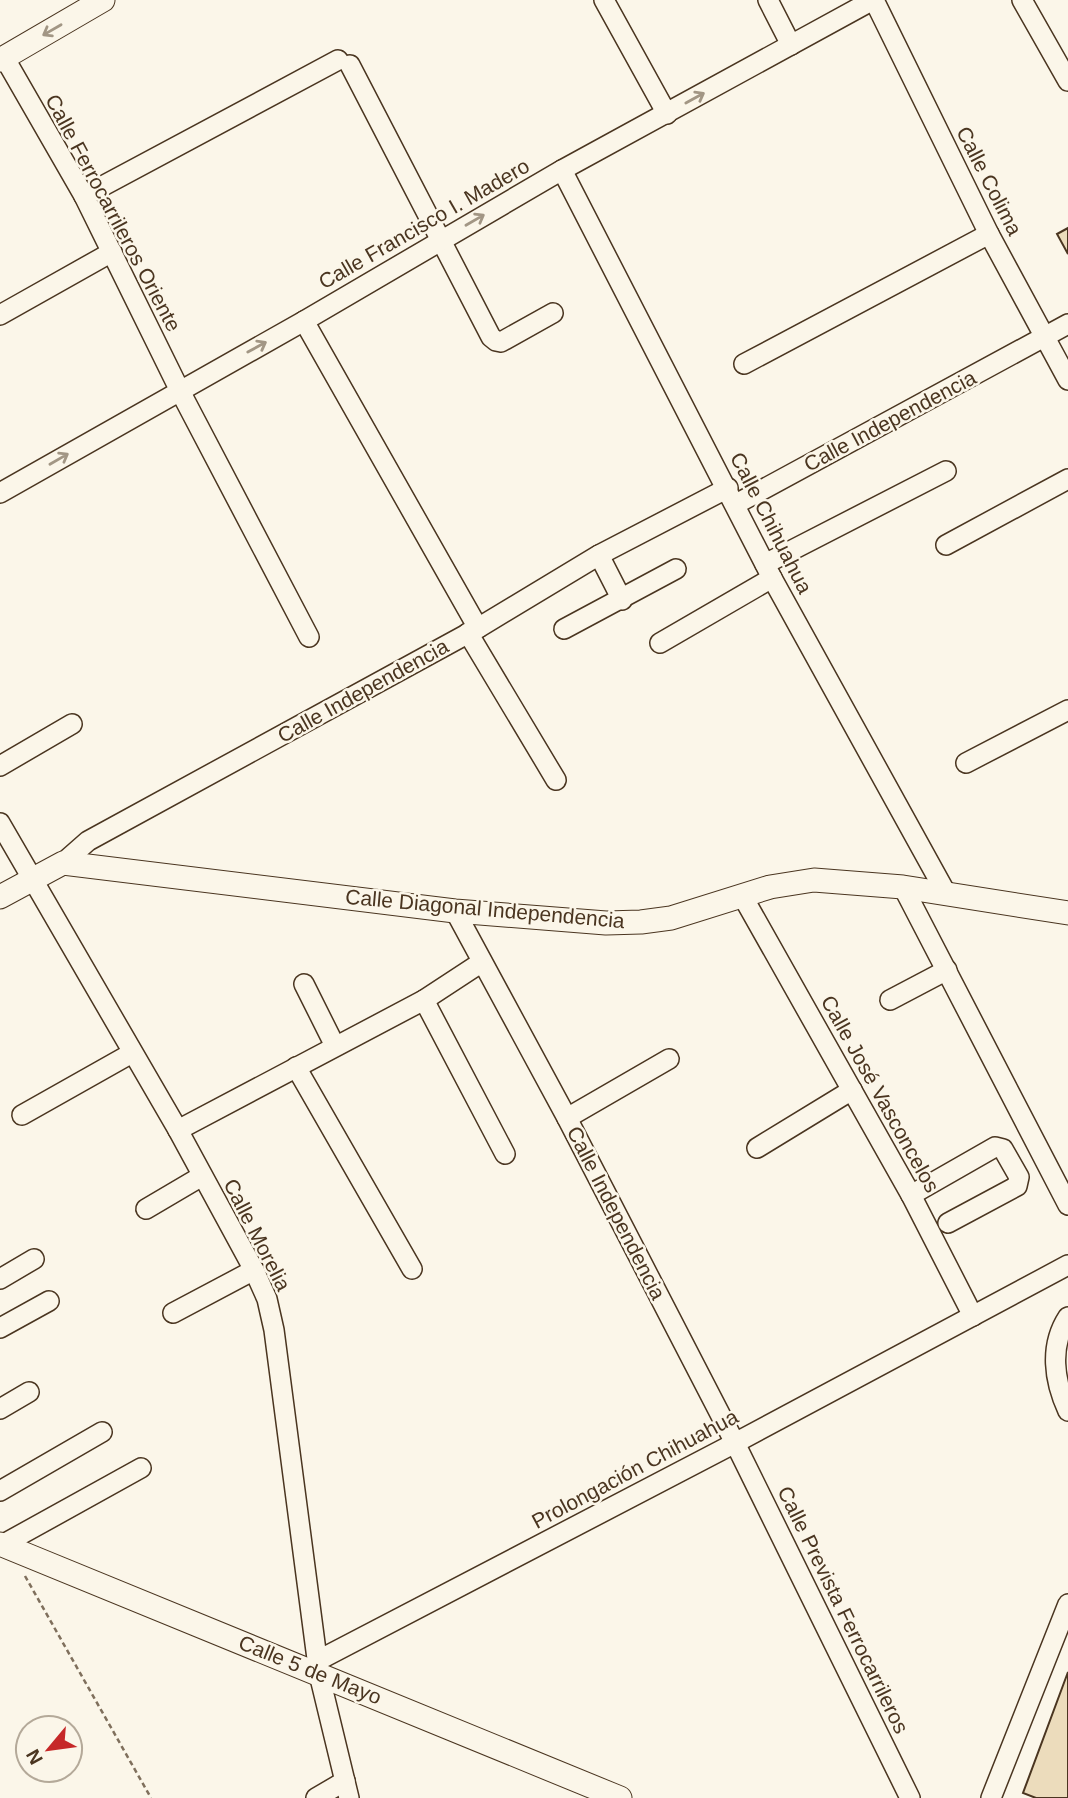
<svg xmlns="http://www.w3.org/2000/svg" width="1068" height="1798" font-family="Arial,sans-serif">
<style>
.building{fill:#ecdcbc;stroke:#4a3520;stroke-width:2}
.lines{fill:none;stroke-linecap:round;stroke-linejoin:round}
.minor-casing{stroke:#4a3520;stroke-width:22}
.major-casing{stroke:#4a3520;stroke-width:25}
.path{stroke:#7f6f5c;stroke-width:2.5;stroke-dasharray:5 3.5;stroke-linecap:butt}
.minor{stroke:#fbf6e9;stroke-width:19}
.major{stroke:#fbf6e9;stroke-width:23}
.oneway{stroke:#a29684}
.labels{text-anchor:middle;stroke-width:5;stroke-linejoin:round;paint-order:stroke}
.street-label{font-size:21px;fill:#4a3520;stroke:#fbf6e9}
</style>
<rect width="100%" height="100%" fill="#fbf6e9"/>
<!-- building -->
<g class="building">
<path d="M1068 228V254L1057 234Z"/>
<path d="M1068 1672V1798H1036L1023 1793Z"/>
</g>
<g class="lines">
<!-- minor casing -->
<g class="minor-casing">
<g id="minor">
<path d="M604 0 667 114"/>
<path d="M768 0 791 45"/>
<path d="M874 0 989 234 1068 380"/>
<path d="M1022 0 1068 81"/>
<path d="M4 57 84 196 180 391 309 637"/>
<path d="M350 65 491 337 496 341 501 342 553 313"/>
<path d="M562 170 772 578 946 893"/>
<path d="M84 196 338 60"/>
<path d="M0 315 112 252"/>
<path d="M304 321 478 628"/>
<path d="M744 364 989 234"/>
<path d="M0 493 304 321 562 170 873 0"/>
<path d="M736 504 1068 324"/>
<path d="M946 545 1068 479"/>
<path d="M599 555 622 600"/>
<path d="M765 564 946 471"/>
<path d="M564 629 676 569"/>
<path d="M468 633 556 780"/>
<path d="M660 643 772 578"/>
<path d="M966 763 1068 710"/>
<path d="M0 766 72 724"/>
<path d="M0 823 178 1130 254 1270 267 1299 274 1330 319 1674 349 1798"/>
<path d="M63 863 88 841 478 628 599 555 728 488"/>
<path d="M903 887 1068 1205"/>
<path d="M743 897 911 1195 973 1316"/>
<path d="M455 911 567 1118 735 1443 910 1798"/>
<path d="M304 984 335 1046"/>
<path d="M424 1000 505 1154"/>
<path d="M890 1000 947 970"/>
<path d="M296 1067 412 1269"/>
<path d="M22 1115 132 1053"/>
<path d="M567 1118 669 1059"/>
<path d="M178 1130 424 1000 482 962"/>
<path d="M757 1148 852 1090"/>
<path d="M911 1195 995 1147 1003 1149 1019 1177 1017 1186 948 1223"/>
<path d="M146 1209 202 1176"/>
<path d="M0 1279 34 1259"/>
<path d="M173 1313 254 1270"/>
<path d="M1068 1317C1049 1346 1054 1381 1068 1411"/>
<path d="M0 1328 49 1301"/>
<path d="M0 1409 29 1392"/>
<path d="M0 1491 102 1432"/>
<path d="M2 1545 141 1468"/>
<path d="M317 1661 735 1443 1068 1265"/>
<path d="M316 1798 345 1781"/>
<path d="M991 1798 1068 1604"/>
</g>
</g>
<!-- major casing -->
<g class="major-casing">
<g id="major">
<path d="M0 60 103 0"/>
<path d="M0 897 63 863 455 911 606 923 641 922 671 918 770 887 814 880 903 887 1068 913"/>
<path d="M0 1544 620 1798"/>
</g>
</g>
<!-- path -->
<path class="path" d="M25 1576 151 1798"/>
<!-- minor -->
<use href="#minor" class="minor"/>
<!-- major -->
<use href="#major" class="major"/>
</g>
<!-- one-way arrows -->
<defs><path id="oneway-shaft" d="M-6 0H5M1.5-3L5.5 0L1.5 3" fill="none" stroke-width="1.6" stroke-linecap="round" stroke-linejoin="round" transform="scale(1.75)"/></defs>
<g class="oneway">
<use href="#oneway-shaft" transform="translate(52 30) rotate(150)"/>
<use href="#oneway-shaft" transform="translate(695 98) rotate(-29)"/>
<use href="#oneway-shaft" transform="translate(475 220) rotate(-30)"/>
<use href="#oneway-shaft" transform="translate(257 347) rotate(-29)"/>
<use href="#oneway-shaft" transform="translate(59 459) rotate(-30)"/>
</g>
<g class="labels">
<!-- street labels -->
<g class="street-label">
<text transform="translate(989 181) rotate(63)" y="7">Calle Colima</text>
<text transform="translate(113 213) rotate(62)" y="7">Calle Ferrocarrileros Oriente</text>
<text transform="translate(424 224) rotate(-30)" y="7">Calle Francisco I. Madero</text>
<text transform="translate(890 421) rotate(-28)" y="7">Calle Independencia</text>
<text transform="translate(771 523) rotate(63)" y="7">Calle Chihuahua</text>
<text transform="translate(363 691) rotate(-29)" y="7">Calle Independencia</text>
<text transform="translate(485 909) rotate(5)" y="7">Calle Diagonal Independencia</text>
<text transform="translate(880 1094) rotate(61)" y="7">Calle José Vasconcelos</text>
<text transform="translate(616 1213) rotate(63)" y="7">Calle Independencia</text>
<text transform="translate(257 1235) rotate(63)" y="7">Calle Morelia</text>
<text transform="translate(635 1469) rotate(-28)" y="7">Prolongación Chihuahua</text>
<text transform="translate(843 1610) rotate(64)" y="7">Calle Prevista Ferrocarrileros</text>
<text transform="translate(310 1670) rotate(22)" y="7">Calle 5 de Mayo</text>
</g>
</g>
<!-- north arrow -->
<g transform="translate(49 1749) rotate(241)"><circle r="33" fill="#fbf6e9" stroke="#b4a999" stroke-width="2"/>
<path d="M0-5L12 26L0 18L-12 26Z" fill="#c62828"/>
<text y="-10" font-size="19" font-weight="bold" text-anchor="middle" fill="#4a3520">N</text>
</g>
</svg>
